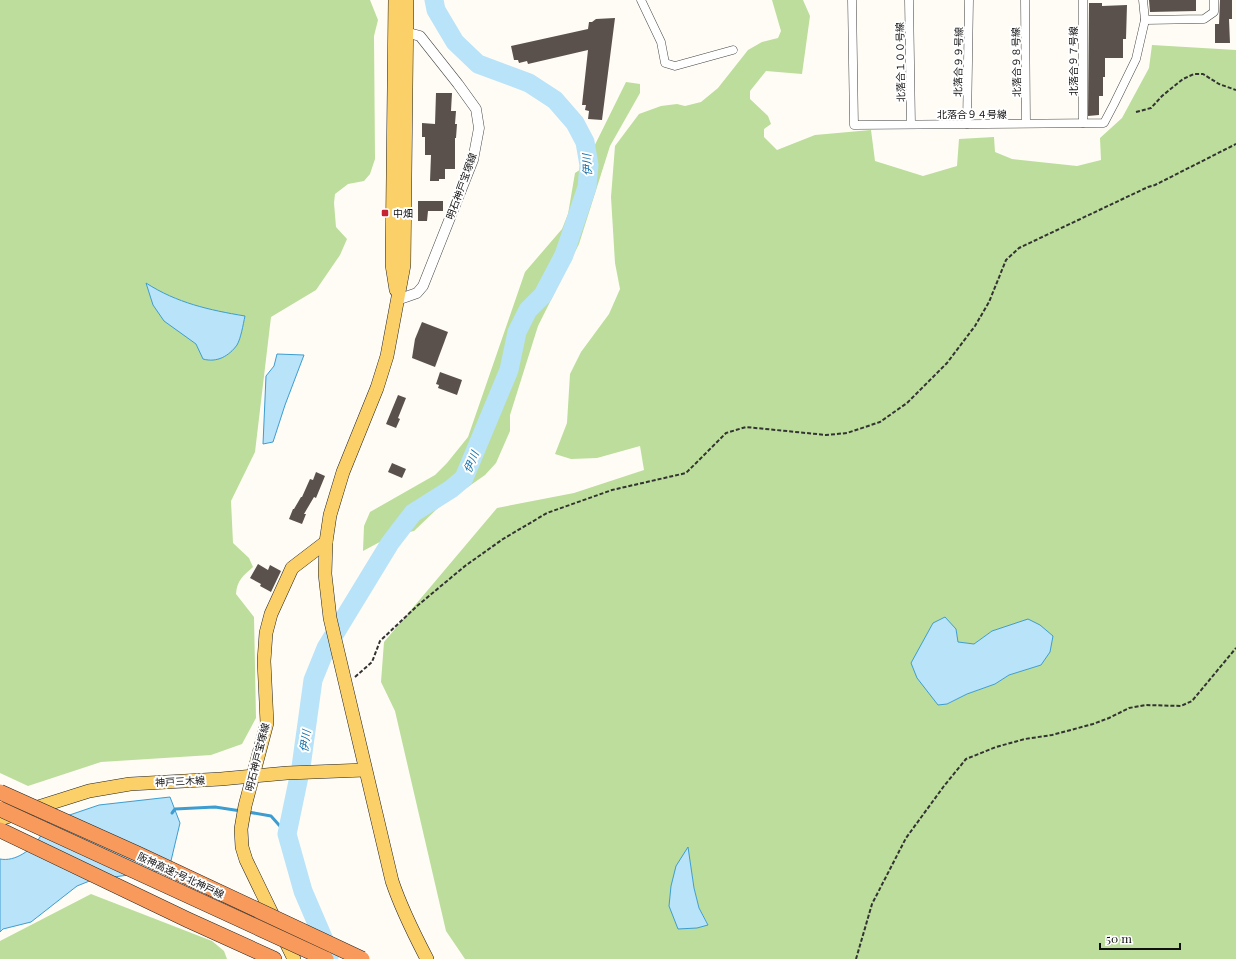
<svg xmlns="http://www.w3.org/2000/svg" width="1236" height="959" font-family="'Playfair Display','Noto Sans JP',serif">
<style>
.forest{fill:#bcdd9b;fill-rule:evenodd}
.water{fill:#b8e3f8;stroke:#3d9dd1}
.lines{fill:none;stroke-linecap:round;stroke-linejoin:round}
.stream{stroke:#3d9dd1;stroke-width:3}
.river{stroke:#b8e3f8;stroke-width:19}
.building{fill:#5a514d}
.minor-casing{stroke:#444;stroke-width:9}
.tertiary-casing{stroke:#444;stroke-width:11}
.primary-casing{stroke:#222;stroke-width:14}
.motorway-casing{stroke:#222;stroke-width:16}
.path{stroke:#333;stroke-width:2;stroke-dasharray:4 2;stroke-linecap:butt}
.minor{stroke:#fff;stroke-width:8}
.tertiary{stroke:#fff;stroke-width:10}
.primary{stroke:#fbd069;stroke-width:13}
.motorway{stroke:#f79a5b;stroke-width:15}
.motorway-bridge-casing{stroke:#222;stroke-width:16;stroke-linecap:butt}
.motorway-bridge{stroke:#f79a5b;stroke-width:15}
.poi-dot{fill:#c62434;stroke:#fff;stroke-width:1.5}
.labels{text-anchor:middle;stroke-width:4;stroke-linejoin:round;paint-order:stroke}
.street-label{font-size:10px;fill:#111;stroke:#fff}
.poi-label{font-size:10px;fill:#111;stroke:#fff;text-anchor:start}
.water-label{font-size:11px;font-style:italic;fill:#156fa8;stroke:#fff}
</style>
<rect width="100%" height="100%" fill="#fffcf5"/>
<!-- forest -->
<g class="forest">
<path d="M0 0H370L378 20 374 36 375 159 370 174 364 181 348 184 335 194 334 203 336 227 347 239 340 255 316 290 271 317 255 452 231 501 233 543 249 558 253 567C243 576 237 580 236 594L254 617 256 718 242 744 211 755 101 762 28 786 0 773ZM146 283 162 294 190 304 214 311 204 359 196 344Z"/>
<path d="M772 0H803L810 16 802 74 766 71 750 91V99L768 116 771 124 764 129V137L777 150 815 135 871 130 875 161 923 176 957 166 959 139 994 137 995 152 1012 159 1077 166 1101 160 1100 138 1122 118 1149 68 1152 45 1236 50V959H465L446 931 395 711 381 682 384 642 497 508 574 493 644 470 640 446 597 458 571 459 555 454 567 423 570 374 581 352 609 314 620 289 615 263 611 197 615 146 639 114 661 106 677 104 685 106 701 102 718 88 748 50 762 42 778 38 781 31ZM1028 620 1041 665 1009 675 995 684 967 694 947 704 926 636 933 623 956 629 958 642 974 644 992 631ZM688 848 694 888 699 908 708 924 671 886Z"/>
<path d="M626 82 640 84V93L610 146 579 244 538 326 510 415V431L496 463 485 475 438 508 414 531 391 536 363 551 364 526 370 512 435 475 447 463 468 437 525 272 562 229 568 214 575 173 584 167Z"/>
<path d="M91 894 212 941 224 951 227 959H0V941Z"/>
</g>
<!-- water -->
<g class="water">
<path d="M146 283C177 303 209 310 245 316 243 325 241 338 237 345 229 356 217 363 203 359L196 344 164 321 153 305Z"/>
<path d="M277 354 304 355 285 405 273 442 263 444 266 376 274 366Z"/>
<path d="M945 617 956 629 958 642 974 644 992 631 1028 619 1040 625 1053 636 1050 652 1041 665 1009 675 995 684 967 694 947 704 938 705 917 678 911 663 933 623Z"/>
<path d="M170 797 180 823 170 865 165 870 92 880 77 886 31 922 3 929 0 932V859C15 862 32 850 40 837 42 833 44 828 46 823L99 805Z"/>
<path d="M688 847 694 888 699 908 708 925 697 928 678 929 669 906 671 886 676 866Z"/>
</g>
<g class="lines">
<!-- stream -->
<g class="stream">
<path d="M248 812 271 816 287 834"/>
<path d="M172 813 175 809 215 807 241 811"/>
</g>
<!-- river -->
<path class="river" d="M330 954 303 891 287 834 301 767 313 680 326 648 390 543 413 513 451 489 464 478 509 370 517 332 528 310 543 295 564 255 587 187 589 165 585 142 575 123 555 100 529 83 478 64 455 42 436 10 434 0"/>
</g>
<!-- building -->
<g class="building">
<path d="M1149 0H1196V11L1150 12Z"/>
<path d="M1220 0H1232V19H1229L1230 43H1215V24H1219Z"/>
<path d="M1089 3H1102V6L1127 5 1126 39H1123V58H1105V77H1103V96H1099V115L1088 116Z"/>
<path d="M615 18 602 120 588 119 589 111 585 110 586 105H582L588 50 528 64 527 61 519 63 518 60H514L511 46 588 29 589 22H592L596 19Z"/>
<path d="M436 93H452L451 111H456L455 124H457L456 138H455V169H445V179H439V181H430L431 155H425V137H422V123L435 124Z"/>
<path d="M418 201H443V211H428L427 221H418Z"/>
<path d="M422 322 448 332 435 367 412 358 415 339Z"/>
<path d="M440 372 462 380 457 395 438 388 439 385 436 384Z"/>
<path d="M398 395 406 398 398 418 400 419 396 428 386 424Z"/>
<path d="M392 463 406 469 402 478 388 472Z"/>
<path d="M316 472 325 476 316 498 314 497 304 514H306L302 524 289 519 293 509H294L301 497H302L310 479 313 480Z"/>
<path d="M258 564 268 570 270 565 281 571 271 592 260 586 261 584 250 578Z"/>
</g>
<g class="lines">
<!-- minor casing -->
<g class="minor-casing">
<g id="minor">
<path d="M641 0 661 42 665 63 675 66 733 50"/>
<path d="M852 0 854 125 1104 123 1114 104 1136 59 1145 20 1143 0"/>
<path d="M909 0 911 124"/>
<path d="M1025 0 1026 123"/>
<path d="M1145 20 1204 19 1214 12V0"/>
<path d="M1083 123V0"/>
<path d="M967 124 969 0"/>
</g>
</g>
<!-- tertiary casing -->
<g class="tertiary-casing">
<path id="tertiary" d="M397 300 417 293 423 286 473 160 479 128 476 109 458 84 420 36 401 31"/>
</g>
<!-- primary casing -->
<g class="primary-casing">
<g id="primary">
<path d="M395 0 392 265 396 290"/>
<path d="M407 0 404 265 387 356 377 388 343 472 330 515 326 542 325 574 330 618 392 881C401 908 414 934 427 959"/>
<path d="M0 819 89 791 130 784 221 779 287 773 365 770"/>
<path d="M294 959 246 860 242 847 241 829 245 806 267 723 264 661 266 633 271 614 292 568 326 542"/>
</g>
</g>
<!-- motorway casing -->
<g class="motorway-casing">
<path id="motorway" d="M0 830 188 920 274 959"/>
</g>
<!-- path -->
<g class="path">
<path d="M1136 112 1151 108 1162 96 1183 79 1194 74H1203L1219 84 1236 90"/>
<path d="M355 677 372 662 380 641 417 606 465 566 503 539 547 513 612 490 686 473 726 433 746 427 826 435 847 433 880 422 907 403 947 363 975 326 989 302 1006 260 1019 248 1148 187 1155 185 1236 144"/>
<path d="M856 959 872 904 906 838 944 786 966 759 996 747 1025 739 1052 735 1093 724 1109 718 1129 708 1146 705 1181 706 1192 701 1236 648"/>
</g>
<!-- minor -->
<use href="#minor" class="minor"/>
<!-- tertiary -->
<use href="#tertiary" class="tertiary"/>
<!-- primary -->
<use href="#primary" class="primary"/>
<!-- motorway -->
<use href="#motorway" class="motorway"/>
<!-- motorway-bridge casing -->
<g class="motorway-bridge-casing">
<g id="motorway-bridge">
<path d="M0 792 138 854 362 959"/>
<path d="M0 809 326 959"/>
</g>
</g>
<!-- motorway-bridge -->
<use href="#motorway-bridge" class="motorway-bridge"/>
</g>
<!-- markers -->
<rect class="poi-dot" x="381" y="209" width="8" height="8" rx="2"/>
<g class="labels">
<!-- street labels -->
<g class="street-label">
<text transform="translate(1073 61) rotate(-90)" y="4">北落合９７号線</text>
<text transform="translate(900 62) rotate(-91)" y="4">北落合１００号線</text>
<text transform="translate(958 62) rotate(-89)" y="4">北落合９９号線</text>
<text transform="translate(1016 62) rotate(-91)" y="4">北落合９８号線</text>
<text x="972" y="118">北落合９４号線</text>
<text transform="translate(461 186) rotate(-70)" y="4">明石神戸宝塚線</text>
<text transform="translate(257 757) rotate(-76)" y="4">明石神戸宝塚線</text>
<text transform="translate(180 781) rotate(-3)" y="4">神戸三木線</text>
<text transform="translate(181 875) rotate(25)" y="4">阪神高速7号北神戸線</text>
</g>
<!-- poi labels -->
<g class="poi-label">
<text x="393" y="217">中畑</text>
</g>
<!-- water labels -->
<g class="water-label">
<text transform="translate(587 165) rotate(-92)" y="4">伊川</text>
<text transform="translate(471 462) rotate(-67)" y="4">伊川</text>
<text transform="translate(305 741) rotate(-82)" y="4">伊川</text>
</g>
</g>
<!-- scale -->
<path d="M1100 943v6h80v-6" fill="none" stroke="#111111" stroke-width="2"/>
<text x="1106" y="943" font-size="12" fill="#111111" stroke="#ffffff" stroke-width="3" paint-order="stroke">50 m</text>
</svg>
